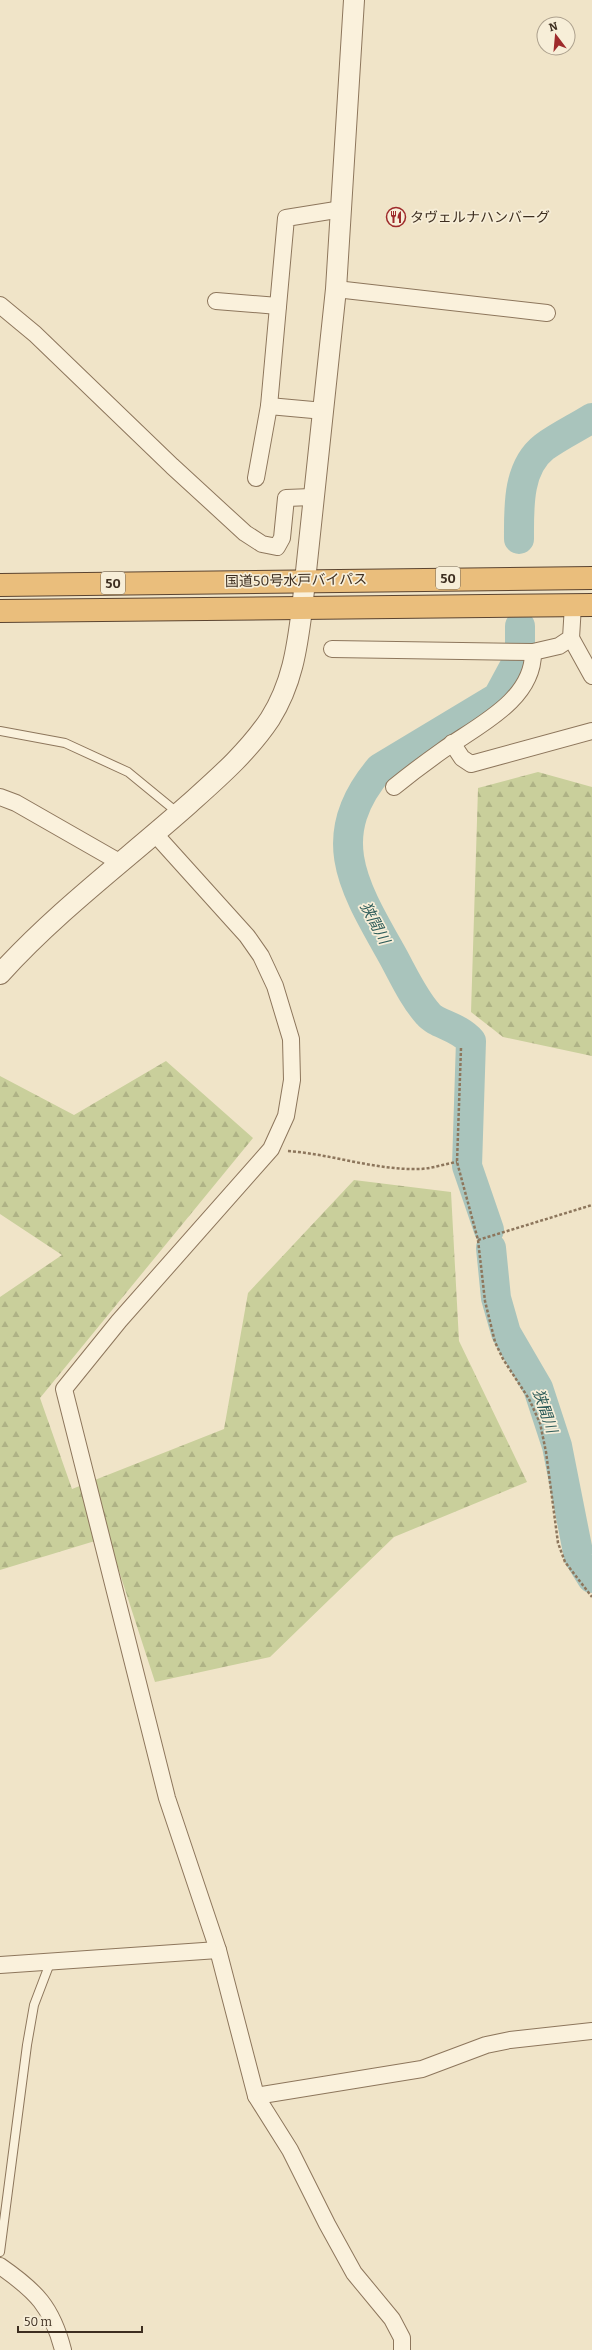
<svg xmlns="http://www.w3.org/2000/svg" width="592" height="2350" font-family="Bitter,'Noto Sans JP',serif">
<style>
.forest{fill:url(#forest-firs)}
.lines{fill:none;stroke-linecap:round;stroke-linejoin:round}
.river{stroke:#a9c4bc;stroke-width:30}
.service-casing{stroke:#8d765c;stroke-width:10}
.minor-casing{stroke:#8d765c;stroke-width:18}
.tertiary-casing{stroke:#8d765c;stroke-width:22}
.trunk-casing{stroke:#5b4430;stroke-width:24}
.path{stroke:#8d765c;stroke-width:2.5;stroke-dasharray:3 2;stroke-linecap:butt}
.service{stroke:#faf1dc;stroke-width:8}
.minor{stroke:#faf1dc;stroke-width:16}
.tertiary{stroke:#faf1dc;stroke-width:20}
.trunk{stroke:#eabe7c;stroke-width:22}
.labels{text-anchor:middle;stroke-width:3.5;stroke-linejoin:round;paint-order:stroke}
.shield{fill:#f7eed8;stroke:#756857;stroke-width:1}
.shield-label{font-size:13px;font-weight:bold;fill:#3d2e20}
.poi-label{font-size:14px;fill:#3d2e20;stroke:#f7eed8;text-anchor:start}
.street-label{font-size:14px;fill:#3d2e20;stroke:#f7eed8}
.water-label{font-size:15px;font-style:italic;fill:#2f5d5a;stroke:#f7eed8}
</style>
<defs>
<pattern id="forest-firs" width="22" height="20" patternUnits="userSpaceOnUse"><rect width="22" height="20" fill="#c9cf9b"/><path d="M5 1l3.5 6h-7zM16 11l3.5 6h-7z" fill="#aeb285"/></pattern>
</defs>
<rect width="100%" height="100%" fill="#f0e4c8"/>
<!-- forest -->
<g class="forest">
<path d="M538 772 592 787V1056L503 1037 471 1012 478 788Z"/>
<path d="M166 1061 253 1138 40 1398 72 1489 224 1429 248 1293 354 1180 451 1192 459 1341 527 1482 394 1537 270 1657 155 1682 108 1537 0 1570V1297L62 1255 0 1214V1076L74 1115Z"/>
</g>
<g class="lines">
<!-- river -->
<g class="river">
<path d="M519 539C519 509 517 468 544 447 559 436 576 428 592 418"/>
<path d="M520 626V646"/>
<path d="M489 1230 467 1166 471 1041C458 1026 436 1024 428 1014 412 996 402 972 390 951 352 884 323 835 380 768L498 697 518 660"/>
<path d="M491 1248 496 1298 506 1333 538 1388 557 1446 579 1557 592 1578"/>
</g>
<!-- service casing -->
<g class="service-casing">
<g id="service">
<path d="M0 731 65 743 128 772 178 813"/>
<path d="M0 2252 27 2045 34 2005 50 1963"/>
</g>
</g>
<!-- minor casing -->
<g class="minor-casing">
<g id="minor">
<path d="M336 289 547 313"/>
<path d="M216 301 278 306"/>
<path d="M0 305 35 334 172 466 245 533 262 544 277 547 282 538 286 498 312 497"/>
<path d="M269 406 286 218 342 209"/>
<path d="M256 478 269 406 324 411"/>
<path d="M571 638 592 676"/>
<path d="M332 649 533 652 559 646 571 638 573 605"/>
<path d="M452 743 462 758 471 764 592 731"/>
<path d="M394 787C410 774 426 762 443 750 477 726 534 700 533 652"/>
<path d="M0 797 16 803 121 863"/>
<path d="M155 834 247 936 261 956 275 986 291 1039 292 1080 286 1116 271 1149 119 1321 64 1389 167 1798 218 1950 256 2096 290 2150 327 2224 354 2273 392 2319 402 2338V2350"/>
<path d="M0 1965 218 1950"/>
<path d="M256 2096 422 2069 486 2045 510 2040 592 2031"/>
<path d="M0 2266C36 2291 52 2307 63 2350"/>
</g>
</g>
<!-- tertiary casing -->
<g class="tertiary-casing">
<path id="tertiary" d="M0 974C57 911 126 860 189 804 218 778 248 752 270 719 292 684 297 649 302 609L336 289 354 0"/>
</g>
<!-- trunk casing -->
<g class="trunk-casing">
<g id="trunk">
<path d="M0 585 592 578"/>
<path d="M0 611 592 605"/>
</g>
</g>
<!-- path -->
<g class="path">
<path d="M461 1048 457 1162 478 1240 485 1301 495 1342 503 1359 529 1399 540 1423 546 1452 558 1543 565 1562 592 1597"/>
<path d="M288 1151C331 1154 374 1170 418 1169 431 1169 444 1164 457 1162"/>
<path d="M478 1240 592 1205"/>
</g>
<!-- service -->
<use href="#service" class="service"/>
<!-- minor -->
<use href="#minor" class="minor"/>
<!-- tertiary -->
<use href="#tertiary" class="tertiary"/>
<!-- trunk -->
<use href="#trunk" class="trunk"/>
</g>
<!-- icons -->
<defs>
<g id="restaurant-ring" transform="scale(1)"><circle r="9.5" fill="#f7eed8" stroke="#9e2a2b" stroke-width="1.5"/><path d="M-5-6h1v4h1v-4h1v4h1v-4h1v5L-1.5 .5V6h-2V.5L-5-1ZM5-6V6H3V1.5H1.5Q1.5-4 5-6Z" fill="#9e2a2b"/></g>
</defs>
<g fill-rule="evenodd">
<use href="#restaurant-ring" x="396" y="217"/>
</g>
<g class="labels">
<!-- shield labels -->
<g class="shield">
<rect x="436" y="567" width="24" height="22" rx="3"/>
<rect x="101" y="572" width="24" height="22" rx="3"/>
</g>
<g class="shield-label">
<text x="448" y="583">50</text>
<text x="113" y="588">50</text>
</g>
<!-- poi labels -->
<g class="poi-label">
<text x="410" y="222">タヴェルナハンバーグ</text>
</g>
<!-- street labels -->
<g class="street-label">
<text transform="translate(296 580) rotate(-1)" y="5">国道50号水戸バイパス</text>
</g>
<!-- water labels -->
<g class="water-label">
<text transform="translate(375 923) rotate(62)" y="5">狭間川</text>
<text transform="translate(545 1411) rotate(71)" y="5">狭間川</text>
</g>
</g>
<!-- north arrow -->
<g transform="translate(556 36) rotate(344)"><circle r="19" fill="#f7eed8" stroke="#ada18e"/>
<path d="M0-3L7 15L0 10L-7 15Z" fill="#9e2a2b"/>
<text y="-6" font-size="11" font-weight="bold" text-anchor="middle" fill="#3d2e20">N</text>
</g>
<!-- scale -->
<path d="M18 2326v6h124v-6" fill="none" stroke="#3d2e20" stroke-width="2"/>
<text x="24" y="2326" font-size="12" fill="#3d2e20" stroke="#f7eed8" stroke-width="3" paint-order="stroke">50 m</text>
</svg>
